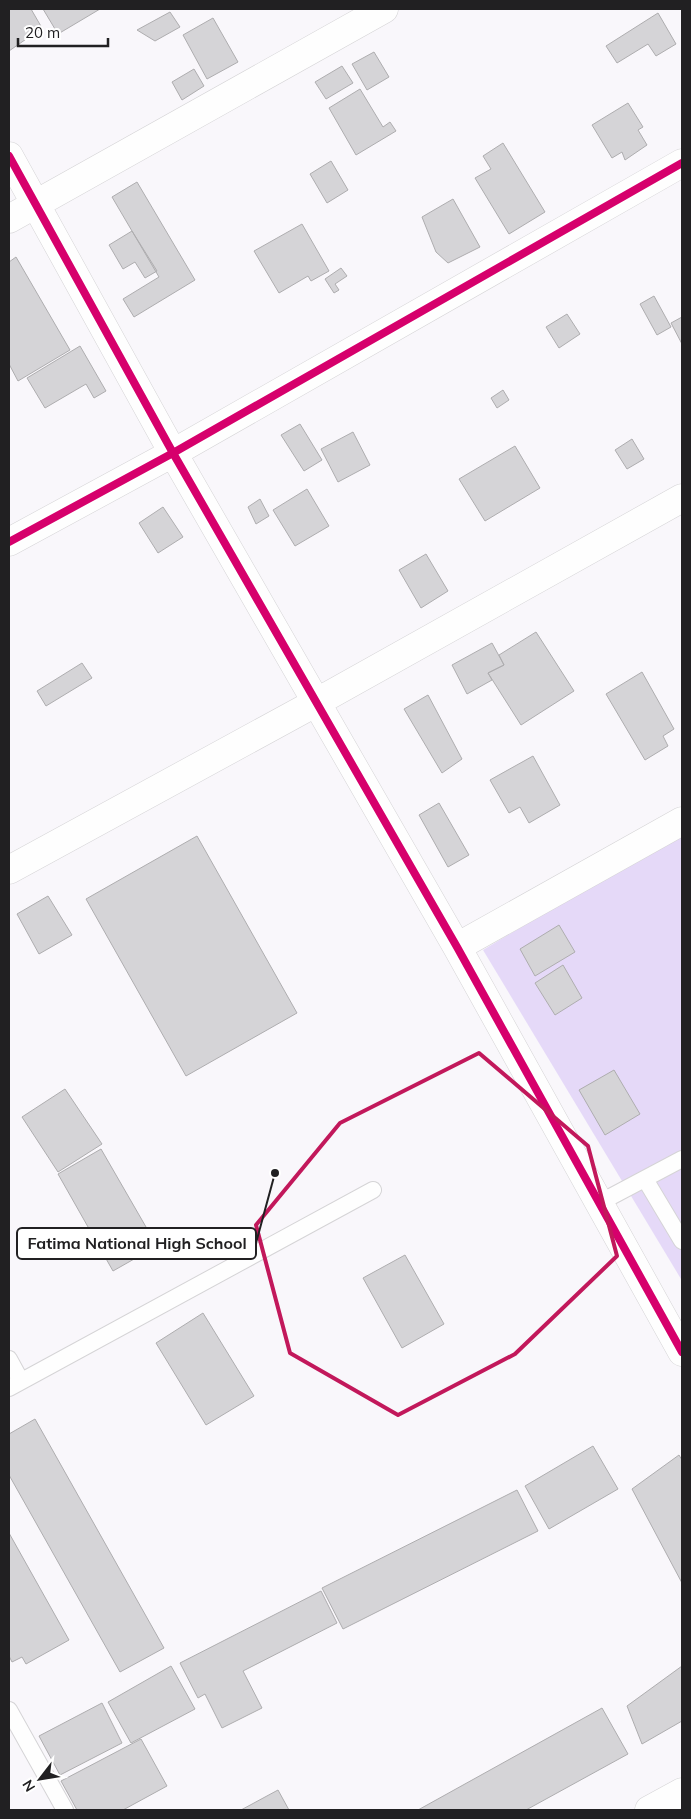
<svg xmlns="http://www.w3.org/2000/svg" width="691" height="1819" font-family="Mulish,sans-serif">
<style>
.green{fill:#e5d9f8}
.building{fill:#d5d4d7;stroke:#aeadaf}
.lines{fill:none;stroke-linecap:round;stroke-linejoin:round}
.lane-casing{stroke:#d5d4d6;stroke-width:18}
.street-casing{stroke:#d5d4d6;stroke-width:29}
.lane{stroke:#fefefe;stroke-width:16}
.street{stroke:#fefefe;stroke-width:28}
.cycleway-casing{stroke:#fff;stroke-width:11}
.cycleway{stroke:#d6006c;stroke-width:8}
.marked{fill:none;stroke:#c2185b;stroke-width:4;stroke-linejoin:round}
.leader{fill:none;stroke:#212022;stroke-width:2}
.callout-dot{fill:#212022;stroke:#fff;stroke-width:2}
.callout{fill:#fff;stroke:#212022;stroke-width:2}
.callout-label{font-size:16px;text-anchor:middle;font-weight:bold;fill:#212022}
</style>
<rect width="100%" height="100%" fill="#f9f7fb"/>
<!-- green -->
<path class="green" d="M 682,831 L 682,1278 L 681,1279 L 483,950 Z"/>
<!-- building -->
<path class="building" d="M 9,9 L 31,9 L 42,28 L 9,51 Z
M 43,9 L 100,9 L 58,34 Z
M 170,12 L 180,27 L 155,41 L 137,30 Z
M 658,13 L 676,44 L 656,56 L 648,44 L 617,63 L 606,46 Z
M 213,18 L 238,62 L 207,79 L 183,35 Z
M 374,52 L 389,77 L 367,90 L 352,64 Z
M 342,66 L 353,83 L 326,99 L 315,82 Z
M 194,69 L 204,86 L 182,100 L 172,82 Z
M 360,89 L 383,127 L 390,122 L 396,131 L 356,155 L 329,108 Z
M 628,103 L 643,127 L 638,130 L 647,145 L 625,160 L 622,152 L 612,158 L 592,125 Z
M 503,143 L 545,212 L 509,234 L 475,178 L 491,169 L 483,156 Z
M 331,161 L 348,190 L 327,203 L 310,174 Z
M 137,182 L 195,280 L 134,317 L 123,299 L 159,277 L 112,197 Z
M 453,199 L 480,247 L 448,263 L 436,252 L 422,217 Z
M 302,224 L 329,271 L 311,281 L 308,276 L 279,293 L 254,251 Z
M 132,231 L 157,271 L 145,278 L 135,262 L 123,269 L 109,245 Z
M 16,257 L 70,350 L 18,381 L 9,364 L 9,262 Z
M 341,268 L 347,276 L 335,284 L 339,290 L 334,293 L 325,279 Z
M 654,296 L 671,327 L 657,335 L 640,304 Z
M 567,314 L 580,334 L 559,348 L 546,327 Z
M 682,317 L 682,344 L 671,323 Z
M 80,346 L 106,391 L 94,398 L 86,384 L 45,408 L 27,378 Z
M 503,390 L 509,400 L 497,408 L 491,398 Z
M 300,424 L 322,460 L 304,471 L 281,435 Z
M 353,432 L 370,465 L 338,482 L 321,449 Z
M 632,439 L 644,459 L 627,469 L 615,450 Z
M 515,446 L 540,488 L 485,521 L 459,479 Z
M 307,489 L 329,526 L 295,546 L 273,510 Z
M 260,499 L 269,516 L 256,524 L 248,507 Z
M 163,507 L 183,537 L 158,553 L 139,523 Z
M 426,554 L 448,591 L 421,608 L 399,570 Z
M 536,632 L 574,691 L 521,725 L 488,673 L 504,665 L 499,655 Z
M 492,643 L 504,665 L 488,673 L 492,680 L 467,694 L 452,665 Z
M 82,663 L 92,678 L 46,706 L 37,691 Z
M 642,672 L 674,729 L 663,736 L 668,746 L 645,760 L 606,694 Z
M 428,695 L 462,759 L 442,773 L 404,709 Z
M 533,756 L 560,805 L 529,823 L 520,807 L 509,813 L 490,780 Z
M 439,803 L 469,855 L 448,867 L 419,815 Z
M 197,836 L 297,1013 L 186,1076 L 86,899 Z
M 48,896 L 72,935 L 39,954 L 17,914 Z
M 559,925 L 575,952 L 535,976 L 520,949 Z
M 563,965 L 582,998 L 555,1015 L 535,983 Z
M 614,1070 L 640,1114 L 605,1135 L 579,1090 Z
M 65,1089 L 102,1144 L 58,1172 L 22,1117 Z
M 101,1149 L 157,1246 L 113,1271 L 58,1174 Z
M 405,1255 L 444,1324 L 402,1348 L 363,1278 Z
M 203,1313 L 254,1396 L 206,1425 L 156,1343 Z
M 35,1419 L 164,1648 L 120,1672 L 9,1475 L 9,1434 Z
M 593,1446 L 618,1489 L 549,1529 L 525,1486 Z
M 679,1455 L 682,1460 L 682,1583 L 632,1489 Z
M 517,1490 L 538,1531 L 343,1629 L 322,1588 Z
M 9,1533 L 69,1640 L 26,1664 L 22,1657 L 12,1662 L 9,1656 Z
M 321,1591 L 337,1623 L 243,1671 L 262,1708 L 222,1728 L 205,1694 L 198,1698 L 180,1663 Z
M 171,1666 L 195,1709 L 131,1743 L 108,1702 Z
M 682,1666 L 682,1721 L 642,1744 L 627,1706 Z
M 102,1703 L 122,1743 L 60,1775 L 39,1736 Z
M 602,1708 L 628,1754 L 526,1810 L 418,1810 Z
M 141,1739 L 167,1786 L 123,1810 L 77,1810 L 61,1781 Z
M 278,1790 L 289,1810 L 241,1810 Z"/>
<g class="lines">
<defs>
<path id="lane" d="M 645,1179 L 682,1241
M 599,1203 L 682,1159
M 9,1359 L 21,1381
M 9,1388 L 373,1190
M 9,1710 L 65,1810"/>
<path id="street" d="M 9,156 L 173,453 L 457,947 L 682,1352
M 9,219 L 384,9
M 9,542 L 173,453 L 682,163
M 9,870 L 317,702 L 682,498
M 457,947 L 682,821
M 649,1810 L 682,1792"/>
</defs>
<!-- lane casing -->
<use href="#lane" class="lane-casing"/>
<!-- street casing -->
<use href="#street" class="street-casing"/>
<!-- lane -->
<use href="#lane" class="lane"/>
<!-- street -->
<use href="#street" class="street"/>
<defs>
<path id="cycleway" d="M 9,156 L 173,453 L 457,947 L 682,1352
M 9,542 L 173,453 L 682,163"/>
</defs>
<!-- cycleway casing -->
<use href="#cycleway" class="cycleway-casing"/>
<!-- cycleway -->
<use href="#cycleway" class="cycleway"/>
</g>
<!-- marked area -->
<path class="marked" d="M 479,1053 L 588,1146 L 617,1256 L 515,1354 L 398,1415 L 290,1353 L 256,1225 L 340,1123 Z"/>
<!-- callouts -->
<path class="leader" d="M275 1173L256 1243"/>
<circle class="callout-dot" cx="275" cy="1173" r="5"/>
<rect class="callout" x="17" y="1228" width="239" height="31" rx="5"/>
<g class="callout-label">
<text x="137" y="1249">Fatima National High School</text>
</g>
<!-- border -->
<rect width="691" height="1819" fill="none" stroke="#212022" stroke-width="20"/>
<!-- north arrow -->
<g transform="translate(40 1779) rotate(239)" stroke="#ffffff" stroke-width="4" paint-order="stroke">
<path d="M0-4L9 19L0 12L-9 19Z" fill="#212022"/>
<text y="-8" font-size="14" font-weight="bold" text-anchor="middle" fill="#212022">N</text>
</g>
<!-- scale -->
<path d="M18 38v8h90v-8" fill="none" stroke="#212022" stroke-width="2.5"/>
<text x="25" y="38" font-size="15" fill="#212022" stroke="#ffffff" stroke-width="4" paint-order="stroke">20 m</text>
</svg>
